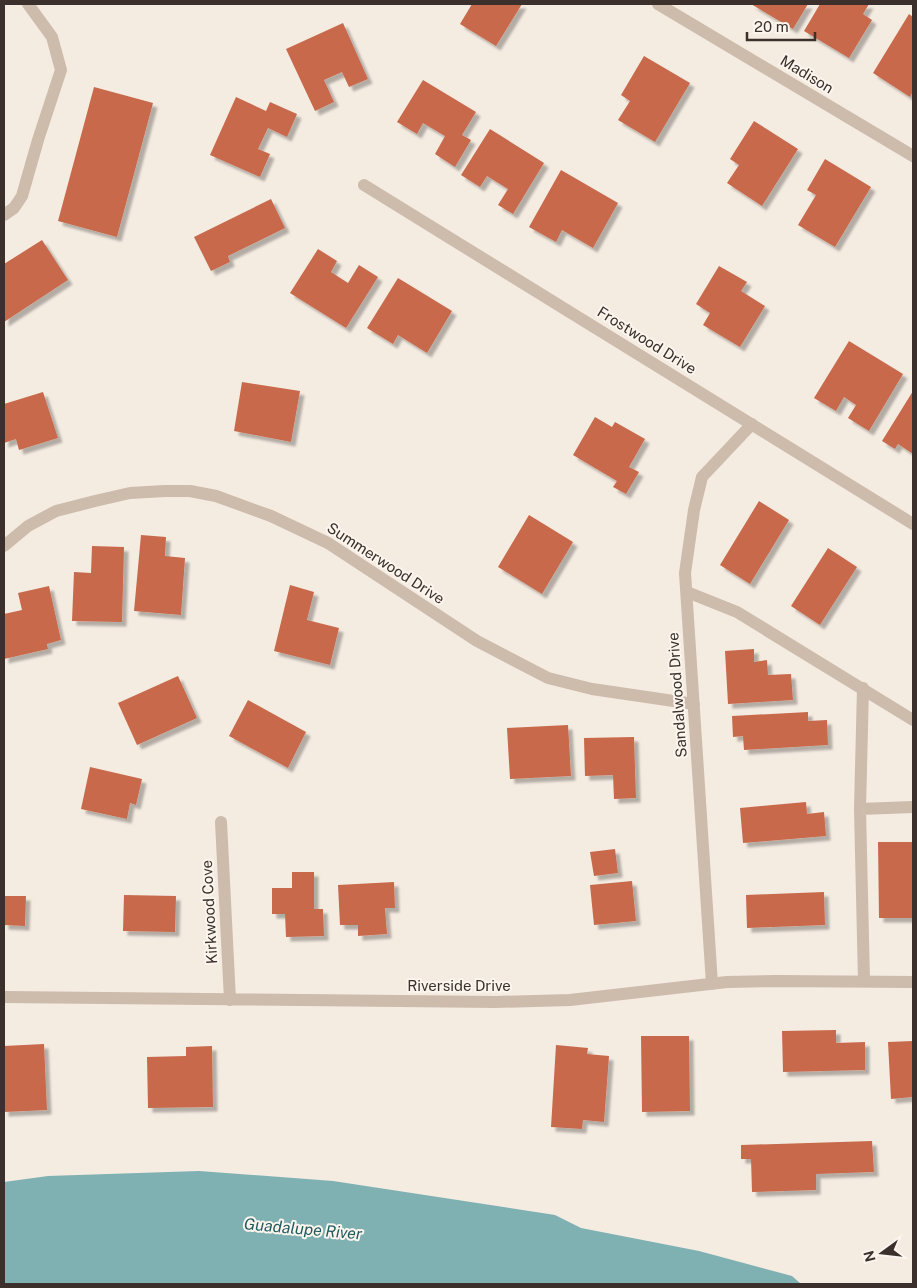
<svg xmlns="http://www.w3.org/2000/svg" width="917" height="1288" font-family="'Public Sans',sans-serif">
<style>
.water{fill:#7fb0b2}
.building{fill:#c8694b;filter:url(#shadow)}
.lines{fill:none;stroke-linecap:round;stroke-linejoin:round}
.minor{stroke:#cdbbac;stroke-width:12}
.labels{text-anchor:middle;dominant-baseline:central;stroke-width:4;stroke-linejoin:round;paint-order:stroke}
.street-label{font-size:15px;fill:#3b302b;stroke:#fbf5ee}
.water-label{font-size:16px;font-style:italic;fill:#1f5a5e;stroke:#fbf5ee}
</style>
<defs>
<filter id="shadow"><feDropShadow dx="4.5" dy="4.5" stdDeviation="1" flood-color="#0004"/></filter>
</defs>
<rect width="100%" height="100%" fill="#f4ebe1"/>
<!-- water -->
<path class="water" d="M 199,1171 L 333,1181 L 555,1215 L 581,1228 L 699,1251 L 792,1276 L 801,1284 L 4,1284 L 4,1182 L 48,1176 Z"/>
<!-- building -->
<path class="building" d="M 472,4 L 522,4 L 496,46 L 460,24 Z
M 751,4 L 808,4 L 793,29 Z
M 820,4 L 869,4 L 863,14 L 872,20 L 849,58 L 804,31 Z
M 909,14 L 913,17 L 913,91 L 910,97 L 873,73 Z
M 343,23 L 368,79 L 349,87 L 342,72 L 324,80 L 334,102 L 315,111 L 286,49 Z
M 644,56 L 690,83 L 655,142 L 618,120 L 630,101 L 621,95 Z
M 423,80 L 476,112 L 462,135 L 471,140 L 455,167 L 435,154 L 445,136 L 423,123 L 417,134 L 397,122 Z
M 94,87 L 153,103 L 117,237 L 58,221 Z
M 236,97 L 266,111 L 270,102 L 297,114 L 287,137 L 268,128 L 258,149 L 270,154 L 260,177 L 210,155 Z
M 754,121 L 798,149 L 762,206 L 727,183 L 739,165 L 730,159 Z
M 490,129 L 544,163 L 513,214 L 498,205 L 508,189 L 487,176 L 480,187 L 461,175 Z
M 825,159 L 871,187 L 835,247 L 798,225 L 816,195 L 807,190 Z
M 561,170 L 618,203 L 593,248 L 562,230 L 556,242 L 529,227 Z
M 271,199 L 285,228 L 228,256 L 230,262 L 211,271 L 194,237 Z
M 42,240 L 68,280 L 4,322 L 4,264 Z
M 318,249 L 337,261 L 331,272 L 348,283 L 359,265 L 378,277 L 346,328 L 290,293 Z
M 719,266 L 747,282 L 741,291 L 765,306 L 740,347 L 703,325 L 710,313 L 696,304 Z
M 398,278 L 452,311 L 427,353 L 398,335 L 393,344 L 367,328 Z
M 849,341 L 903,374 L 869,431 L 848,418 L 856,405 L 844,397 L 836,411 L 814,398 Z
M 242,382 L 300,391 L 291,442 L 234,431 Z
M 913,391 L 913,454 L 898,444 L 895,449 L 882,441 Z
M 43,392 L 58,438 L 19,450 L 16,439 L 4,443 L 4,404 Z
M 595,417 L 612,427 L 615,422 L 645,439 L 629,467 L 639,472 L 626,494 L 613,487 L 617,481 L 573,455 Z
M 759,501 L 789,520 L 750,584 L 720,565 Z
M 529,515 L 573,542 L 542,594 L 498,567 Z
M 141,535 L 166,537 L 165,556 L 185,558 L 181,615 L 134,611 Z
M 92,546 L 124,547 L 122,622 L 72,621 L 74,572 L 91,573 Z
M 828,548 L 857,567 L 820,625 L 791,606 Z
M 290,585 L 314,592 L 307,620 L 339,628 L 330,665 L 274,651 Z
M 49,586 L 61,640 L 47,644 L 48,649 L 4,659 L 4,614 L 22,610 L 18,593 Z
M 754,649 L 754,662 L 767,660 L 768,675 L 791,674 L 793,700 L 728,704 L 725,651 Z
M 178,676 L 197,718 L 137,745 L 118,703 Z
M 248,700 L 306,732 L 288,768 L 229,736 Z
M 808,712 L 808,721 L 827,720 L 828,745 L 744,750 L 743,736 L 733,737 L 732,716 Z
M 568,725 L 571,776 L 510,779 L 507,728 Z
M 634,737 L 636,798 L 614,799 L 613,775 L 585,776 L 584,738 Z
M 90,767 L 142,779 L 136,805 L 130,803 L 127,819 L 81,809 Z
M 806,802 L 807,814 L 824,812 L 826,836 L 743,843 L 740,808 Z
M 878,842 L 913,842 L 913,918 L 879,918 Z
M 615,849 L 618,873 L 594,876 L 590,852 Z
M 292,872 L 314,872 L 314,909 L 323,909 L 324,936 L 286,937 L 285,914 L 272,914 L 272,888 L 292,888 Z
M 632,881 L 636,921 L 594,925 L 590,885 Z
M 394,882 L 395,908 L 385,908 L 387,934 L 358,936 L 358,925 L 340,925 L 338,885 Z
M 824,892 L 825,925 L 747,928 L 746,895 Z
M 124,895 L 176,896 L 175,932 L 123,931 Z
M 4,896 L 26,896 L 25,926 L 4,925 Z
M 836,1030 L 836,1043 L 865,1042 L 865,1070 L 783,1072 L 782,1031 Z
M 641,1036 L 689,1036 L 690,1111 L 642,1112 Z
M 913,1041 L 913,1097 L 891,1099 L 888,1042 Z
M 44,1044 L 47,1110 L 4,1112 L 4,1046 Z
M 556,1045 L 588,1048 L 587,1054 L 609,1056 L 604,1122 L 583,1120 L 582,1129 L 551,1127 Z
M 212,1046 L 213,1107 L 148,1108 L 147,1057 L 186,1056 L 186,1047 Z
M 872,1141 L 874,1172 L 816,1174 L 816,1190 L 752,1192 L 751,1159 L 741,1159 L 741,1145 Z"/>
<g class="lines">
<!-- minor -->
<path class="minor" d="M 658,4 L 913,156
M 364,185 L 913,524
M 4,215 L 14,208 L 22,196 L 38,140 L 61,70 L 52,37 L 28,4
M 4,546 L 28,526 L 56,511 L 95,501 L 130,493 L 165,491 L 190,491 L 216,496 L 271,516 L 328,543 L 477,641 L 548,678 L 592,689 L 694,704
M 687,592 L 737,612 L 913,720
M 863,688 L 860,809 L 864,981
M 860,809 L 913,807
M 221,822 L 230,1000
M 712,984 L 685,573 L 694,510 L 702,477 L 752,424
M 4,997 L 496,1002 L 570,1000 L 727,982 L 775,981 L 913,982"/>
</g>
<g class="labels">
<!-- street labels -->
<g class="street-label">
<text transform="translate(807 74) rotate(31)">Madison</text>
<text transform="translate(647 340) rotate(32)">Frostwood Drive</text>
<text transform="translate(386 563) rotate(33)">Summerwood Drive</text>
<text transform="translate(677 695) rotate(-94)">Sandalwood Drive</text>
<text transform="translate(209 912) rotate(-93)">Kirkwood Cove</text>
<text x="459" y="985">Riverside Drive</text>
</g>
<!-- water labels -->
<g class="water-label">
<text transform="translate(303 1229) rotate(5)">Guadalupe River</text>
</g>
</g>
<!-- border -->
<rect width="917" height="1288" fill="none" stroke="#3b302b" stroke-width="10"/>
<!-- north arrow -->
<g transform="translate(882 1253) rotate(255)" stroke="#fbf5ee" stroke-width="4" paint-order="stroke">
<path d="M0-4L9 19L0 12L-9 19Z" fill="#3b302b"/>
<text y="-8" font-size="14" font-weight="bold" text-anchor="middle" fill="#3b302b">N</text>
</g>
<!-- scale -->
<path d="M747 32v8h68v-8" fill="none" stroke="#3b302b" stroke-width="2.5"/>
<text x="754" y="32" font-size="15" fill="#3b302b" stroke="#fbf5ee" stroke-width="4" paint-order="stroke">20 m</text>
</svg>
